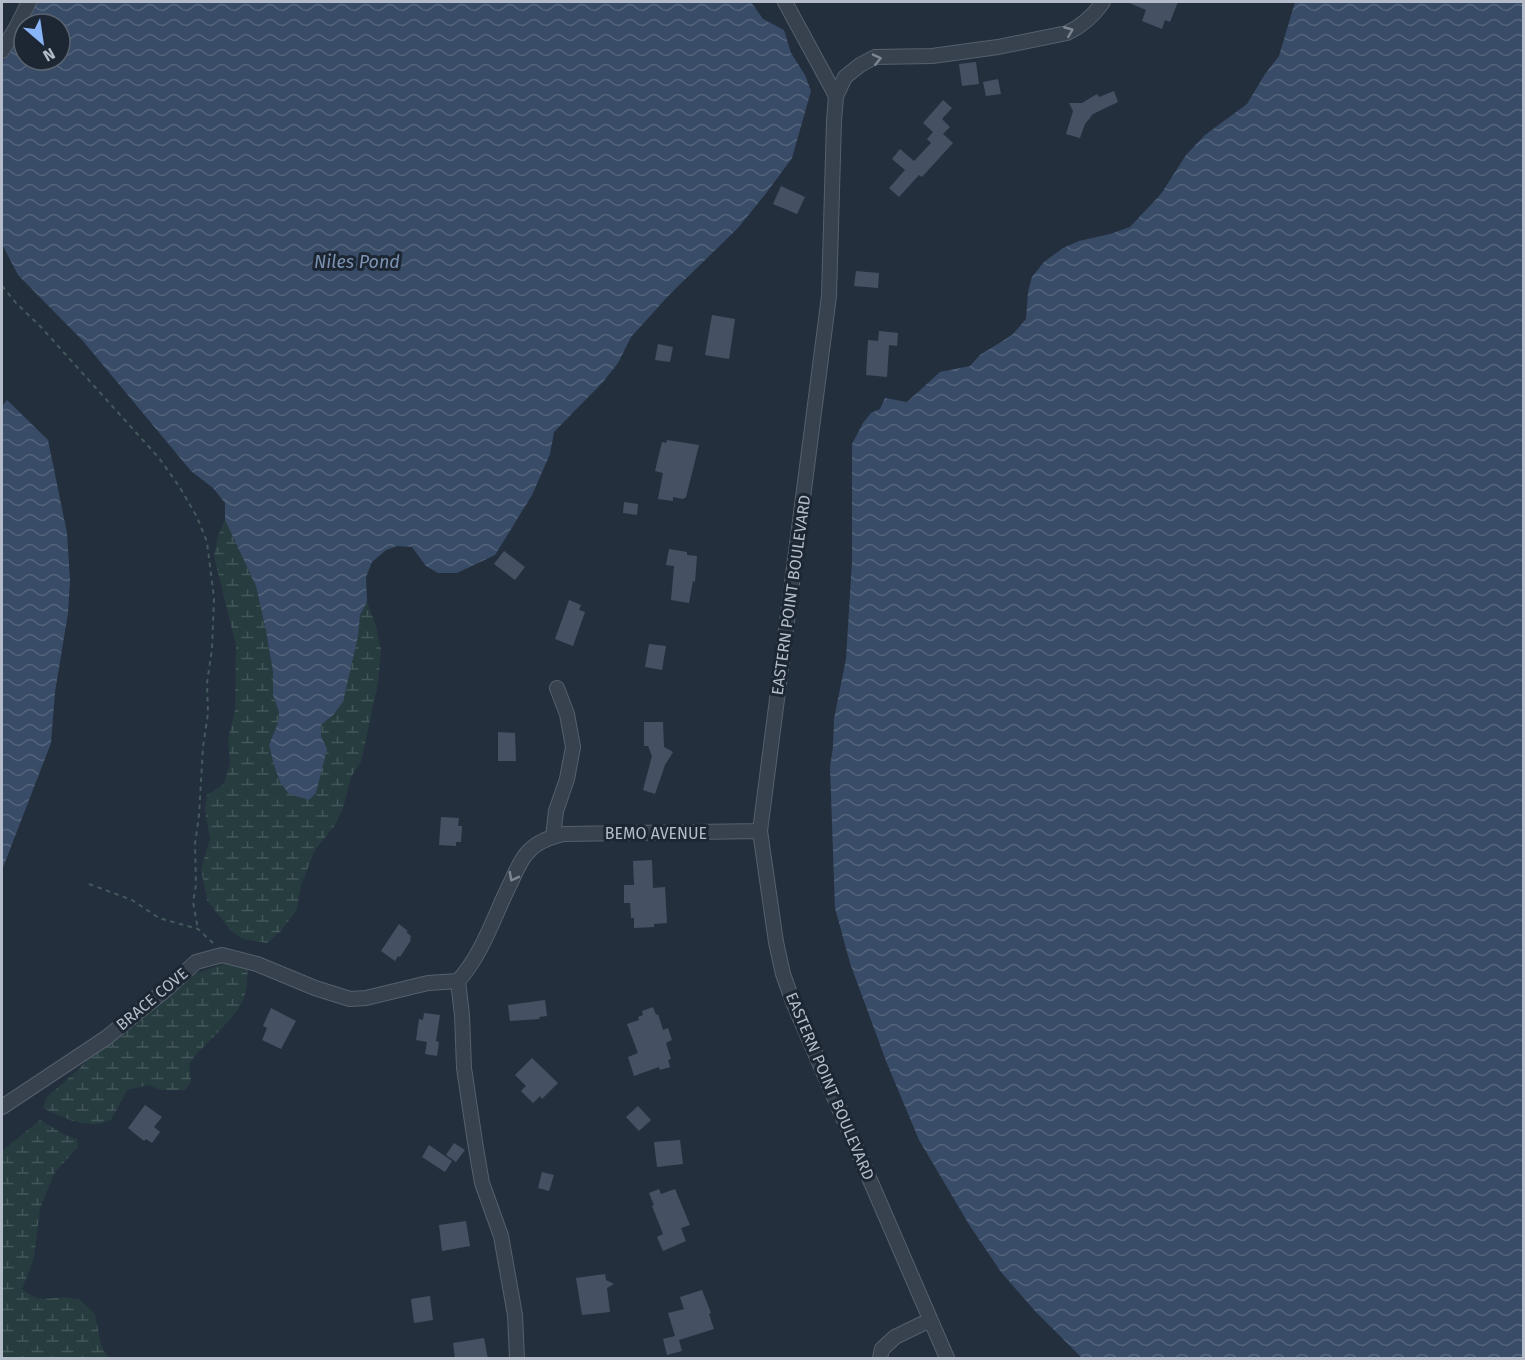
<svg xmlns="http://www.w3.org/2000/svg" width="1525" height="1360" font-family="'Fira Sans',sans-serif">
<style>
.wetland{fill:url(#wetland-marsh)}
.water{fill:url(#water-waves)}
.building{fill:#455162}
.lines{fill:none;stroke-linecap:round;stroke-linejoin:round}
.minor-casing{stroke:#565f6c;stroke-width:16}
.path{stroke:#44595c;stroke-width:2;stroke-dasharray:4.5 4.5;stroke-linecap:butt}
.minor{stroke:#38414e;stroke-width:14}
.oneway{stroke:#7c8592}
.labels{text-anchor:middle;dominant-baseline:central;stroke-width:6;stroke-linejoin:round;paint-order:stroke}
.street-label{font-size:16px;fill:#b4bcc9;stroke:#1d2633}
.water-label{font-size:18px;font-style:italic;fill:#7c92b1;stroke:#1d2633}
</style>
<defs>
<pattern id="wetland-marsh" width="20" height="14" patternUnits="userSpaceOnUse" patternTransform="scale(1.5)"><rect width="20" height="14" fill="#263c3f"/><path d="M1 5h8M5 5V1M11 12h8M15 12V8" fill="none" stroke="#435659"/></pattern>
<pattern id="water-waves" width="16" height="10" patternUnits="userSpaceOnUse" patternTransform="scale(1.5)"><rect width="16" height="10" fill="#394c67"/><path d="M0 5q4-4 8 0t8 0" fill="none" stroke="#53647b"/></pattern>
</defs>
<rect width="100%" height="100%" fill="#242f3e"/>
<!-- wetland -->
<path class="wetland" d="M 225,520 L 256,586 L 266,631 L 273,672 L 273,695 L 279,712 L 278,723 L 269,745 L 316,793 L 326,749 L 321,736 L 321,724 L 333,715 L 358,636 L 360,615 L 367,602 L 376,626 L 381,650 L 378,683 L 361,762 L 351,777 L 343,808 L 335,825 L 315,850 L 301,885 L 297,909 L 281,931 L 267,943 L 243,939 L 231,931 L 207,900 L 201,869 L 210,839 L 205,810 L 207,795 L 224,784 L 230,763 L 228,739 L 235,710 L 236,646 L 214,556 L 218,536 Z
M 247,960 C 248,974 248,994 240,1006 C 226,1028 204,1043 189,1064 L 191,1081 L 185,1090 L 160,1090 L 149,1085 L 127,1090 L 111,1120 C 88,1130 65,1119 43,1108 L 47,1097 L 79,1069 L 98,1048 L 125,1026 L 160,1004 L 195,974 L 223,964 Z
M 40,1120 L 65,1135 L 77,1139 L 78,1147 L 55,1172 L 40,1208 L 34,1258 L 22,1289 L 32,1296 L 43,1299 L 66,1297 L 80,1300 L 95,1314 L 101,1345 L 109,1358 L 2,1358 L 2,1151 Z"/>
<!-- water -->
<path class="water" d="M 37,2 L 751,2 L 763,19 L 784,30 L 791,53 L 805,75 L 811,91 L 792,158 L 767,192 L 738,228 L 670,294 L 631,337 L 618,363 L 603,382 L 554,432 L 550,454 L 532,495 L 495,555 L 457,573 L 438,573 L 426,566 L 412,547 L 397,546 L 386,550 L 372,562 L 366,577 L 367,602 L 360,615 L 358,636 L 343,702 L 333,715 L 321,725 L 321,736 L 327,749 L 316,793 L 309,800 L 289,794 L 280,782 L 274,765 L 269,745 L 278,723 L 279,712 L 273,695 L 273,672 L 266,631 L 256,586 L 225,520 L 225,503 L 213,488 L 191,471 L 83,341 L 18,275 L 2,244 L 2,63 L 24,25 L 24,60 L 60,60 L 60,24 L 25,24 Z
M 1295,2 L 1523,2 L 1523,1358 L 1082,1358 L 1035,1311 L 1001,1272 L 970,1226 L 919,1140 L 886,1061 L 850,963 L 835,908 L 830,767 L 833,747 L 834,719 L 846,659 L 852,561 L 852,444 L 863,423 L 871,413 L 880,409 L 885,398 L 907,402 L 940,372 L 970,366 L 980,355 L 1012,335 L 1026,319 L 1028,292 L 1032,277 L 1044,262 L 1063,248 L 1079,241 L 1110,234 L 1130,227 L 1161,194 L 1186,155 L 1205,135 L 1247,104 L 1265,74 L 1279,56 Z
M 7,400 L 48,440 L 67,533 L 70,581 L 68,613 L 55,692 L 51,743 L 2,870 L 2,406 Z"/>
<!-- building -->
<path class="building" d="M 1127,2 L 1178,2 L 1170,22 L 1165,20 L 1162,29 L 1142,21 L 1146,10 Z
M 976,62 L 979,84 L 962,86 L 959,64 Z
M 998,79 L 1001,94 L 986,96 L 983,82 Z
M 1114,91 L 1118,102 L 1093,114 L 1085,124 L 1080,138 L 1066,134 L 1073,111 L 1069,103 L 1082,103 L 1097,94 L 1099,97 Z
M 943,100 L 952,108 L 942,119 L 950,127 L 943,134 L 953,143 L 922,177 L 919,175 L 899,197 L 889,188 L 905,170 L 892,159 L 900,149 L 914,161 L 931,143 L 927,139 L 933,132 L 923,123 Z
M 781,186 L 805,197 L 797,214 L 773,204 Z
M 856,271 L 879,273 L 878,288 L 854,286 Z
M 712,315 L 735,319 L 729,359 L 705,355 Z
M 879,331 L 898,333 L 897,346 L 889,345 L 887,377 L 866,375 L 868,340 L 878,341 Z
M 658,344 L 673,347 L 670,362 L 655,360 Z
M 667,440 L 699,445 L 686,497 L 683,499 L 673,497 L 673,501 L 658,499 L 663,473 L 655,471 L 662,442 L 666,443 Z
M 624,502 L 638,504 L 637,515 L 623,513 Z
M 669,549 L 687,552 L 687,555 L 697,556 L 695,582 L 693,581 L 689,603 L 671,600 L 674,566 L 666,565 Z
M 504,551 L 525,567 L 515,580 L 494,564 Z
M 569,600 L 581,605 L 579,610 L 585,612 L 573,646 L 555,639 Z
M 649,644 L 666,646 L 662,670 L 645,667 Z
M 644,722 L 663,722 L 664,747 L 673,752 L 665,765 L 655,794 L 643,790 L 652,756 L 648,746 L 644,746 Z
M 498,732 L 515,733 L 516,761 L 498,761 Z
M 441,817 L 459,818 L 458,826 L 462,826 L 461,842 L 456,842 L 456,846 L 439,845 Z
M 652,860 L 653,888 L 665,887 L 667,923 L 654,924 L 654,927 L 634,928 L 634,918 L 631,918 L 630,903 L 624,903 L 624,885 L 634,885 L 633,861 Z
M 399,924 L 408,931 L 406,932 L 411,936 L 410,939 L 411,940 L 400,957 L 398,956 L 395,961 L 381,951 Z
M 545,1000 L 547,1016 L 539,1017 L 540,1019 L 510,1021 L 508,1005 Z
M 653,1007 L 656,1015 L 658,1014 L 663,1030 L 668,1028 L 672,1040 L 666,1043 L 671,1059 L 668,1060 L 670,1067 L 660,1070 L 659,1067 L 634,1076 L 628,1057 L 638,1053 L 627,1024 L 639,1020 L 638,1017 L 643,1015 L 642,1011 Z
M 271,1008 L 296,1021 L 281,1049 L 262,1040 L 267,1028 L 263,1026 Z
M 424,1013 L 440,1015 L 436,1041 L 439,1042 L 437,1056 L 425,1054 L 427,1042 L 416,1040 L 419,1019 L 423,1020 Z
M 532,1058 L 558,1083 L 542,1099 L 540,1096 L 533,1103 L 521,1091 L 526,1086 L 515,1075 Z
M 145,1105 L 162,1117 L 154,1127 L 160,1132 L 152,1143 L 146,1139 L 144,1141 L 128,1128 Z
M 638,1106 L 651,1120 L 639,1131 L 626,1117 Z
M 680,1140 L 683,1164 L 657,1167 L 654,1142 Z
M 454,1143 L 465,1150 L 456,1162 L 446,1155 Z
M 429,1145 L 452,1161 L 445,1172 L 422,1157 Z
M 542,1172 L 554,1175 L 549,1191 L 538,1188 Z
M 659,1189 L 661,1194 L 675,1189 L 690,1225 L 681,1228 L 686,1241 L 663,1251 L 657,1237 L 663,1234 L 652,1206 L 654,1205 L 649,1193 Z
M 466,1221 L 470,1246 L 442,1251 L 439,1225 Z
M 605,1274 L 606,1280 L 614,1284 L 607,1288 L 610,1312 L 582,1315 L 576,1278 Z
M 702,1290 L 711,1313 L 709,1314 L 714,1329 L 679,1340 L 682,1351 L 667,1355 L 663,1339 L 675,1336 L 668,1313 L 684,1309 L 680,1297 Z
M 430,1296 L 433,1320 L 414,1323 L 411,1299 Z
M 484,1338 L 488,1359 L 455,1359 L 453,1343 Z"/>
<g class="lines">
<defs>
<path id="minor" d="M 785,2 L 836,96
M 2,51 L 16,28 L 29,2
M 553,837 L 556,811 L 567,779 L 573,747 L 567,714 L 557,688
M 458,981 C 483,954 495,913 512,880 C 516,871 521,859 528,852 C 538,841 551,837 564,834 L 760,831
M 458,981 L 462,1015 L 464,1068 L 475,1142 L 482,1183 L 501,1236 L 515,1315 L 517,1358
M 2,1107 L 106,1038 L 168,988 L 196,962 L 222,955 L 257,964 L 315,988 L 350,999 L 366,998 L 428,983 L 458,981
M 880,1358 L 882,1349 L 895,1337 L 930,1320
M 947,1358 L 793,1002 L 783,974 L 776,942 L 760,831 L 829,296 L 834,121 L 836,96 L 845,77 L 860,65 L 875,57 L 932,56 L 998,47 L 1067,33 C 1082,26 1094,15 1103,2"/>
</defs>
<!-- minor casing -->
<use href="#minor" class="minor-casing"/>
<!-- path -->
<path class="path" d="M 2,286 L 17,304 L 40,326 L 159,458 L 179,486 L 197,517 L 207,542 L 214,598 L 212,649 L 207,683 L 208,713 L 203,747 L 199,815 L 195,844 L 196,885 L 193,902 L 198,929
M 89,884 L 132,900 L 159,918 L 198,929 L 213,943"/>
<!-- minor -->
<use href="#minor" class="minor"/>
</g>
<!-- one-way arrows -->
<defs><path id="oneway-chevron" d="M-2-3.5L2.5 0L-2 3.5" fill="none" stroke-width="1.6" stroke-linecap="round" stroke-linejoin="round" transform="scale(1.5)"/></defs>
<g class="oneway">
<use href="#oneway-chevron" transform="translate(1069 31) rotate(-22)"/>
<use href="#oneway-chevron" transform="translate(877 59) rotate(-13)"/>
<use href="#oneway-chevron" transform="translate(513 877) rotate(118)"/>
</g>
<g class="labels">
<!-- street labels -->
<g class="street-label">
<text transform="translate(791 595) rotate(-82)">EASTERN POINT BOULEVARD</text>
<text x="656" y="833">BEMO AVENUE</text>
<text transform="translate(152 999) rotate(-40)">BRACE COVE</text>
<text transform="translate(830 1086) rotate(67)">EASTERN POINT BOULEVARD</text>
</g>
<!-- water labels -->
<g class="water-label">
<text x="357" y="262">Niles Pond</text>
</g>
</g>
<!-- border -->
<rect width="1525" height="1360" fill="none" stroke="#b4bcc9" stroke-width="6"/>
<!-- north arrow -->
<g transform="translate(42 42) rotate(151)"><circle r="28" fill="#1d2633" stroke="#59626f" stroke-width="1.5"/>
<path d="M0-4.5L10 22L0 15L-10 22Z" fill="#8ab4f8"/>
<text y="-9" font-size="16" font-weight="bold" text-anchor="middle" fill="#b4bcc9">N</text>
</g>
</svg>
